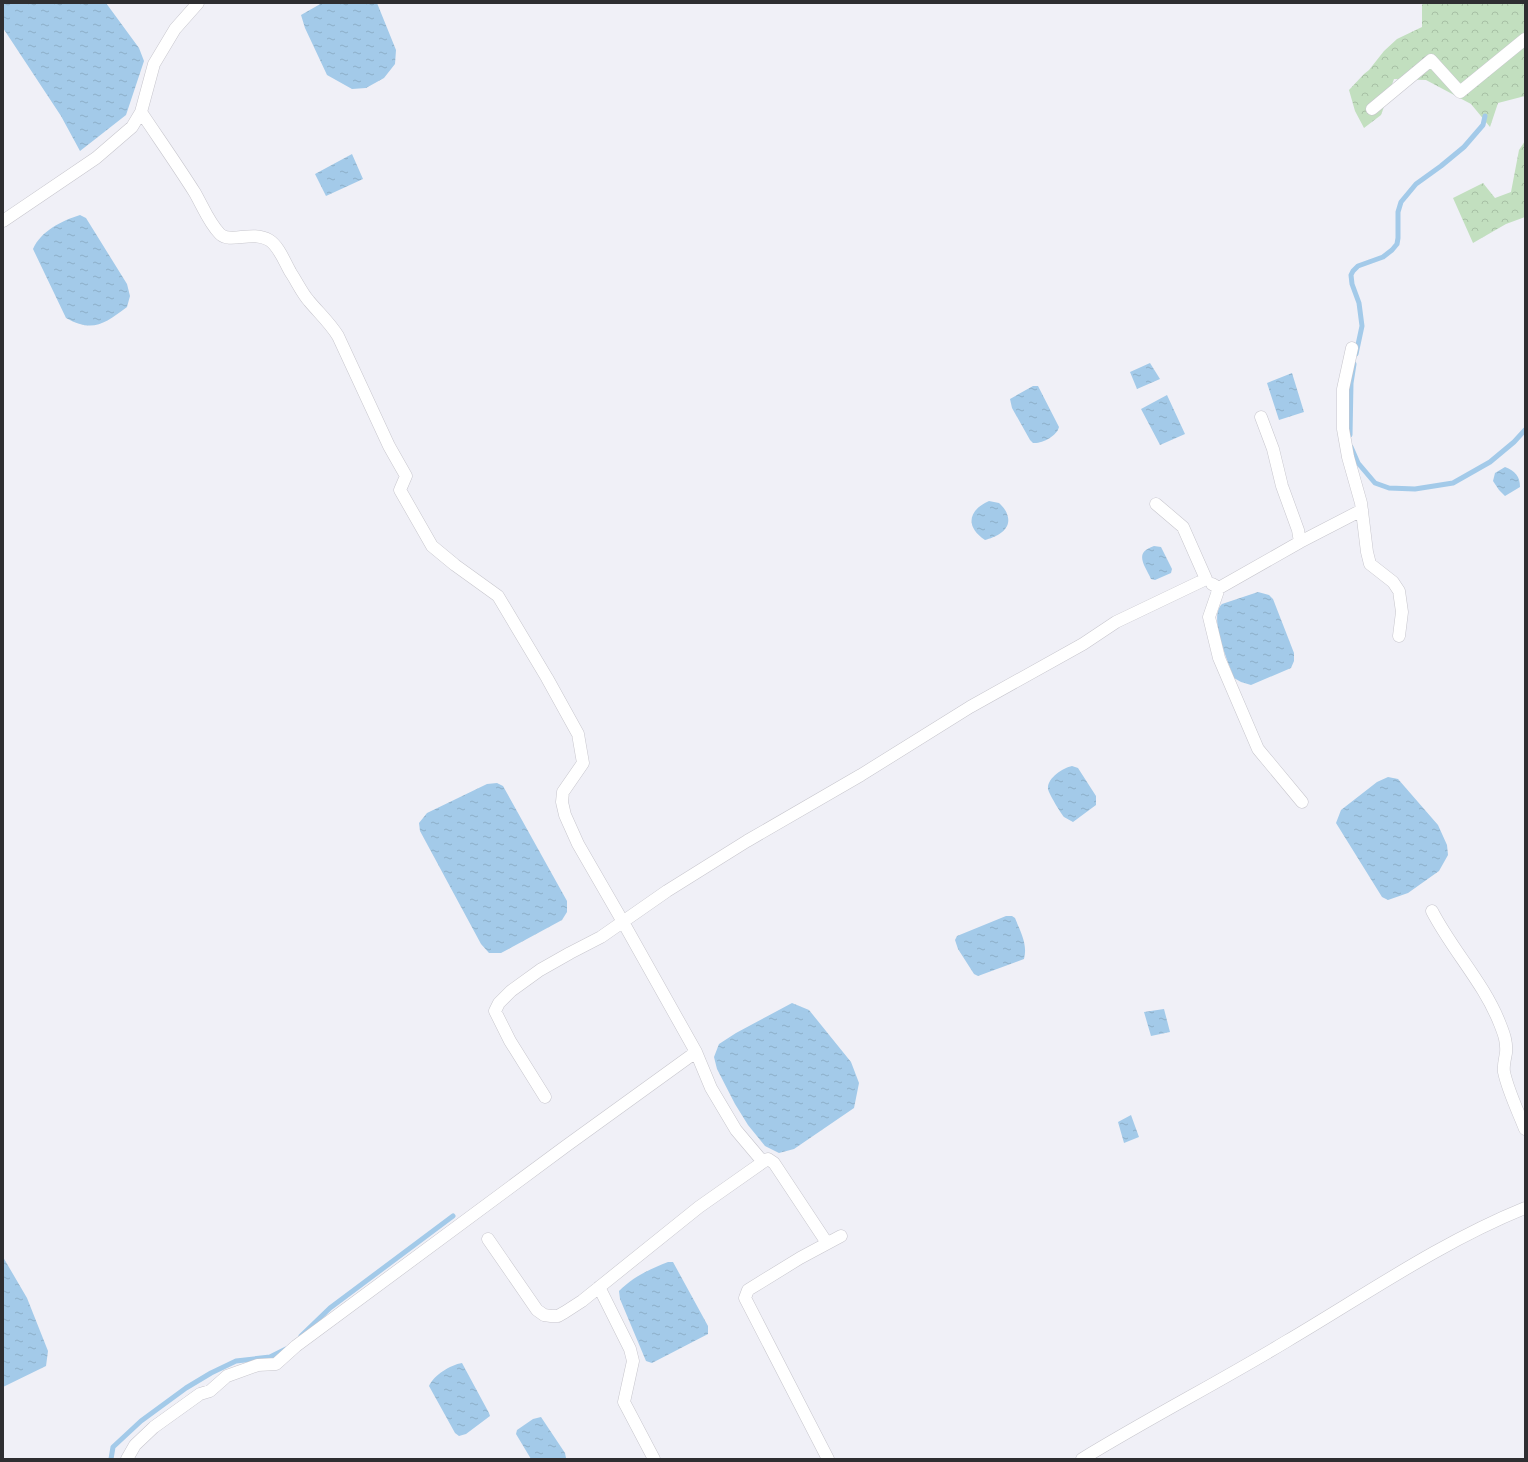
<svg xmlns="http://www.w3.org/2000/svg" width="1528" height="1462" font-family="Commissioner,sans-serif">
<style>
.forest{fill:url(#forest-crowns)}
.water{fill:url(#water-ripples)}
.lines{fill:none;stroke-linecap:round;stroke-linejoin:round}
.stream{stroke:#a3cae9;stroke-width:5}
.street-casing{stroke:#c7c6cd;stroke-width:13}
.street{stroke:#fff;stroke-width:12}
</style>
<defs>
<pattern id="forest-crowns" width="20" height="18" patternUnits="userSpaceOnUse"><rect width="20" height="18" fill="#c2dfbf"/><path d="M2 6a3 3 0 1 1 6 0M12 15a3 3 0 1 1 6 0" fill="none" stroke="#a7c0a5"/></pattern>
<pattern id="water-ripples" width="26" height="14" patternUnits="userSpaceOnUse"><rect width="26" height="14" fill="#a3cae9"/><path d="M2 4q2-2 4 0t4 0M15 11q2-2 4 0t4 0" fill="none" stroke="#8daec8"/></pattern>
</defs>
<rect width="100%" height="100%" fill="#f0f0f7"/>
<!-- forest -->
<path class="forest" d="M 1424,3 L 1525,3 L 1525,96 L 1498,103 L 1490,127 L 1471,104 L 1426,80 L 1394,79 L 1381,115 L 1364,128 L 1355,111 L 1349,90 L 1364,74 L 1369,70 L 1384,51 L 1397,39 L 1422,27 L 1422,5 Z
M 1525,141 L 1525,217 L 1506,224 L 1473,243 L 1453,198 L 1483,183 L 1495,198 L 1511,192 L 1519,150 Z"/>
<!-- water -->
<path class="water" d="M 3,3 L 106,3 L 139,48 L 144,61 L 126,115 L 80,151 L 61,116 L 3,28 Z
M 322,3 L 377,3 L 396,50 L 395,64 L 384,78 L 366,88 L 352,89 L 327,75 L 305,28 L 301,15 Z
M 352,154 L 363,179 L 326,196 L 315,174 Z
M 80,215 L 86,218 L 127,284 L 130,296 L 127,307 C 104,324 93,333 66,318 L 33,249 C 41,231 61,221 80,215 Z
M 1150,363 L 1160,379 L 1137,389 L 1130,372 Z
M 1292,373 L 1304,412 L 1279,420 L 1267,383 Z
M 1033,386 L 1038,386 L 1059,427 C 1057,436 1042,444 1033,443 L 1030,440 L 1012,408 L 1010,399 Z
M 1167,395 L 1185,434 L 1160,445 L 1141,409 Z
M 1505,467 C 1515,471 1520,476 1520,487 L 1505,496 L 1499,490 L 1493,481 L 1495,473 Z
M 989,501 L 999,503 C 1002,506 1006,510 1007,514 C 1013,529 997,537 985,540 C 965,527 968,510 989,501 Z
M 1154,546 L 1161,547 L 1172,569 L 1171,573 L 1155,580 L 1151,579 C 1145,565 1133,553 1154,546 Z
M 1258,592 L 1269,595 L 1273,599 L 1294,653 L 1294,661 L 1291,668 L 1251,685 L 1241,682 L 1234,678 C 1228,661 1208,617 1222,604 Z
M 1072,766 L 1078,768 L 1096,796 L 1096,805 L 1073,822 C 1070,820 1067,819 1064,817 C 1060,812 1049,794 1048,789 C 1047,778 1063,768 1072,766 Z
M 1388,777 L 1398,779 L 1438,825 L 1447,845 L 1448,855 L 1439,871 L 1408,893 L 1388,900 L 1382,897 L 1336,823 L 1341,810 L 1377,782 Z
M 497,783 L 503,786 L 567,901 L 567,912 L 562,920 L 501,953 L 489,953 L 481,944 L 420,831 L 419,823 L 427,813 L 487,784 Z
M 1006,916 L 1012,916 L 1015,918 C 1020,931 1028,944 1024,959 L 978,976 L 974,974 L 958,949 L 955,940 L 957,936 Z
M 792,1003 L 809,1010 L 851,1062 L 859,1083 L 854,1108 L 794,1149 L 779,1153 L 765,1146 L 748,1125 L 735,1104 L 717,1069 L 714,1057 L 719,1044 L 736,1033 Z
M 1164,1009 L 1170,1032 L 1151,1036 L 1144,1012 Z
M 1131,1115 L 1139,1137 L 1124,1143 L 1118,1122 Z
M 3,1257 L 27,1298 L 48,1351 L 46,1366 L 3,1387 Z
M 668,1262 L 673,1262 L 708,1326 L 708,1334 L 652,1363 L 646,1361 L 620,1299 L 619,1291 C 633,1277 650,1269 668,1262 Z
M 462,1363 L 489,1413 L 490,1416 L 466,1434 L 459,1436 L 455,1433 L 429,1386 C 434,1375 450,1365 462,1363 Z
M 541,1417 L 565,1453 L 566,1458 L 565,1459 L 531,1459 L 516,1434 L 517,1430 L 533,1419 Z"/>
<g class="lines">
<!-- stream -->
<path class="stream" d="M 1356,354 L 1362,326 L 1359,303 L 1352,284 L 1351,275 L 1353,271 L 1358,266 L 1383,257 L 1392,250 L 1397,244 L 1398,238 L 1398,212 L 1401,202 L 1416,184 L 1441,166 L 1464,147 L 1483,125 L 1485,116
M 1350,435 L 1351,383 L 1354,364
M 1351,447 L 1358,463 L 1375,483 L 1389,488 L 1415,489 L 1453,483 L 1490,462 L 1514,442 L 1525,430
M 301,1336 L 330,1308 L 453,1216
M 111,1459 L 113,1447 L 141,1421 L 186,1388 L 211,1373 L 236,1361 L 270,1357 L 286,1349"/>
<defs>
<path id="street" d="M 1372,109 L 1431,60 L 1460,92 L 1525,39
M 141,112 C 159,139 178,166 195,193 C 203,207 209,223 220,234 C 230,244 252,230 269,240 C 279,246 285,263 291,273 C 297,282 302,293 309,301 C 319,313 330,323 338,336 L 389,446 L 406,476 L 400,490 L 432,546 L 455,565 L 498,596 L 547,678 L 578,734 L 583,763 L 563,792 L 562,802 L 565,815 L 578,844 L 623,922 L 696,1052 L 711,1088 L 736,1130 L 763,1162 L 768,1159 L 774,1163 L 827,1243
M 3,221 L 96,158 L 132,127 L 141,112 L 154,64 L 175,29 L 198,3
M 1352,348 L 1343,389 L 1343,429 L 1348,457 L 1361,503 L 1367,552 L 1370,564 L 1393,582 L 1399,591 L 1402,612 L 1399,636
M 1261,417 L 1273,449 L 1282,486 L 1298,530 L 1300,542
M 1212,584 L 1219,588 L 1300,542 L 1362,510
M 1219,588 L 1209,617 L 1219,658 L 1258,749 L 1302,802
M 1432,911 C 1452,950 1484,983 1500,1024 C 1504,1034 1507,1042 1506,1053 C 1505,1059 1503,1066 1504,1072 C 1508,1091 1518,1111 1525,1129
M 545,1097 L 510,1041 L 495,1011 L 499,1003 L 511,991 L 540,970 L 570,953 L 601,937 L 667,891 L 747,841 L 861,775 L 970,707 L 1083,644 L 1116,622 L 1206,579 L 1183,527 L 1156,504
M 488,1239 L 537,1310 L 544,1315 L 551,1316 L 558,1316 L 565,1312 L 582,1301 L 699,1207 L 763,1162
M 599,1287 L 630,1349 L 633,1361 L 624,1402 L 654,1459
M 127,1459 L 135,1445 L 154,1427 L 200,1394 L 210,1391 L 227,1376 L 258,1365 L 276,1364 L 296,1346 L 566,1146 L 696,1052
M 828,1459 L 745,1298 L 748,1290 L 800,1258 L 841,1236
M 1082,1459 C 1149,1418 1219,1382 1287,1341 C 1365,1295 1441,1242 1525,1208"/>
</defs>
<!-- street casing -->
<use href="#street" class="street-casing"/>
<!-- street -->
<use href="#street" class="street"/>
</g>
<!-- border -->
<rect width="1528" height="1462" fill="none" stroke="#2e2e31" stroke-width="8"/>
</svg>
